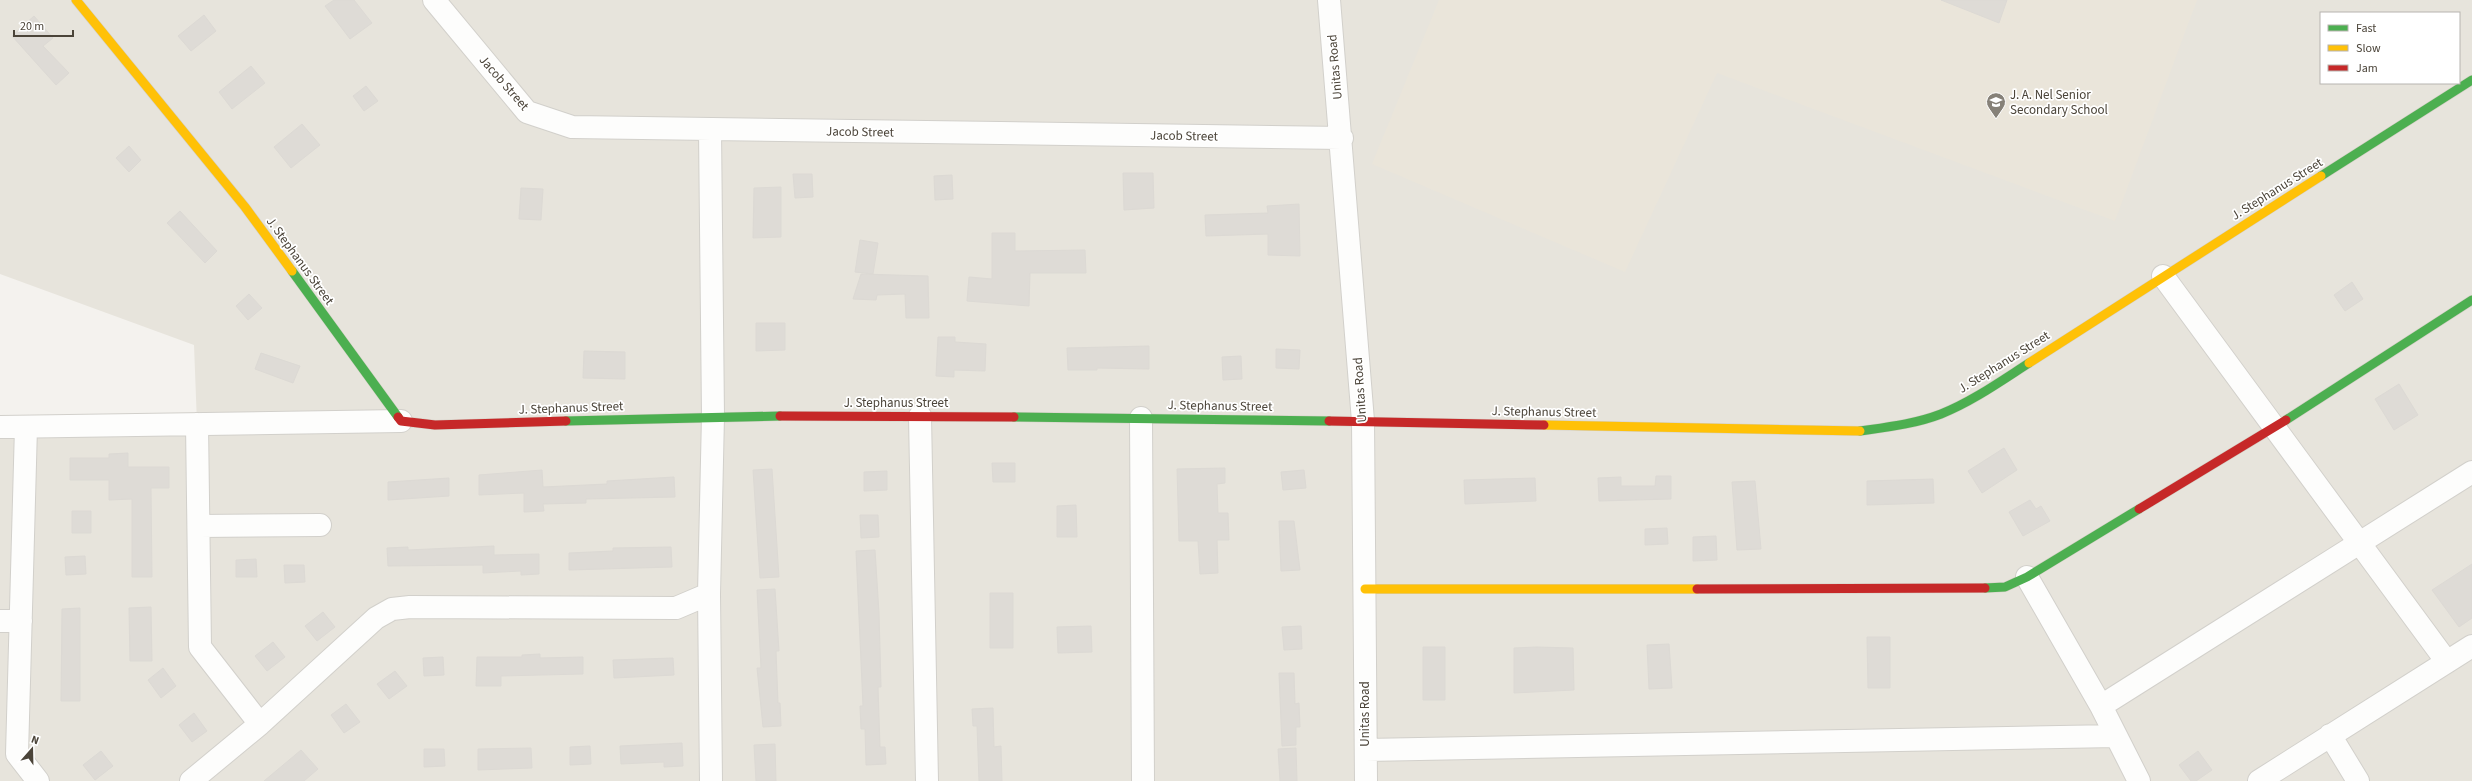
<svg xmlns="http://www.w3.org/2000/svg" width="2472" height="781" font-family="'Source Sans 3',sans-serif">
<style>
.residential{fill:#e7e4dc;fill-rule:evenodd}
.education{fill:#eae5da}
.building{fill:#dedbd6;stroke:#dcd9d4}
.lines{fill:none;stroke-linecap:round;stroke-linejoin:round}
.street-casing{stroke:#d2d0cb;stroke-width:24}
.fast-casing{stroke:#d3cfc5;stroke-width:10}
.slow-casing{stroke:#d3cfc5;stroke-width:10}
.jam-casing{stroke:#d3cfc5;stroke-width:10}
.street{stroke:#fdfdfc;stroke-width:22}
.fast{stroke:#4caf50;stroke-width:9}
.slow{stroke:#ffc107;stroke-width:9}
.jam{stroke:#c62828;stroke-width:9}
.labels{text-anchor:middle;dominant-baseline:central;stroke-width:3.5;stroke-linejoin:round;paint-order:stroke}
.street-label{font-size:13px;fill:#4b4439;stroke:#fff}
.poi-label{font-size:13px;fill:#4b4439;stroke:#fff;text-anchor:start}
</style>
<rect width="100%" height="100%" fill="#f4f2ee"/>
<!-- residential -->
<path class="residential" d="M 0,0 L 2472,0 L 2472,781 L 0,781 L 0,425 L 197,424 L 194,345 L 0,274 ZM 2321,13 L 2459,13 L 2459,83 L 2321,83 Z"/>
<!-- education -->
<path class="education" d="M 1439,0 L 2197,0 L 2115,221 L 1717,73 L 1625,272 L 1372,164 Z"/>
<!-- building -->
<path class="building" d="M 334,0 L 354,0 L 372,23 L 350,39 L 325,6 Z
M 1941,0 L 2007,0 L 1999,23 Z
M 204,15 L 216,31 L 191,51 L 178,36 Z
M 34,16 L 53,38 L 43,46 L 69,73 L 56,85 L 12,36 Z
M 251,66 L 265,83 L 232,109 L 219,92 Z
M 366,86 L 378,101 L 364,111 L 353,96 Z
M 302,124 L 320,145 L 291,168 L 274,147 Z
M 129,146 L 141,160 L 129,172 L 116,158 Z
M 1123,173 L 1153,173 L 1154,208 L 1124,210 Z
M 793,174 L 812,174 L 813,197 L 795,198 Z
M 952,175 L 953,199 L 935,200 L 934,176 Z
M 781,187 L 781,237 L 753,238 L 754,188 Z
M 521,188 L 543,189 L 541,220 L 519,219 Z
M 1299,204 L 1300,256 L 1268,255 L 1268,234 L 1206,236 L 1205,215 L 1268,213 L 1267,206 Z
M 180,211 L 217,251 L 205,263 L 167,223 Z
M 992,233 L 1015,233 L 1015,251 L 1085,250 L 1086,273 L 1030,273 L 1029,306 L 967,301 L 969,277 L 992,279 Z
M 860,240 L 878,243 L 873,274 L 855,272 Z
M 861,274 L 928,276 L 929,318 L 906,318 L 905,294 L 877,295 L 876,300 L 853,299 Z
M 2352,282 L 2363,299 L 2345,311 L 2334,295 Z
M 249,294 L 262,308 L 248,320 L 236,306 Z
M 756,323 L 785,323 L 785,350 L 756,351 Z
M 938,337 L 955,337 L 955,342 L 986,344 L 985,371 L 954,370 L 954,377 L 936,376 Z
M 1149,346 L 1149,369 L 1097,368 L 1097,370 L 1068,370 L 1067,348 Z
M 1276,349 L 1300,350 L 1299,369 L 1276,368 Z
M 584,351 L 625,352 L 625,379 L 583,378 Z
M 261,353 L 300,366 L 293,383 L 255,369 Z
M 1241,356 L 1242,379 L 1223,380 L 1222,357 Z
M 2399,384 L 2418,415 L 2394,430 L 2375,399 Z
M 2004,448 L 2017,470 L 1982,493 L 1968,471 Z
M 128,453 L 128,467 L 169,467 L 169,488 L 151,488 L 152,577 L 132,577 L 132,499 L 109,500 L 109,480 L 70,480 L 70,458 L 109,458 L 109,454 Z
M 992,463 L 1015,463 L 1015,482 L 993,482 Z
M 1225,468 L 1225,483 L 1217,484 L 1218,513 L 1228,513 L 1229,540 L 1217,540 L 1218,573 L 1200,574 L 1198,541 L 1179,541 L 1177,469 Z
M 772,469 L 779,577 L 760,578 L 753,470 Z
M 542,470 L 543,487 L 607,484 L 607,481 L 674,477 L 675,497 L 586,499 L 586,503 L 543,504 L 544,511 L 524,512 L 524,493 L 479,495 L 479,475 Z
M 1304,470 L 1306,488 L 1283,490 L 1281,472 Z
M 887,471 L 887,490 L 864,491 L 864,472 Z
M 1656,476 L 1671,476 L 1671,499 L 1599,501 L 1598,478 L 1621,477 L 1621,486 L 1655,486 Z
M 449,478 L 449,496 L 388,500 L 388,482 Z
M 1535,478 L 1536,501 L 1465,504 L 1464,480 Z
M 1933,479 L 1934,503 L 1867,505 L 1867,481 Z
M 1755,481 L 1761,549 L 1737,550 L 1732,482 Z
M 2030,500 L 2036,509 L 2041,506 L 2050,521 L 2023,536 L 2009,512 Z
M 1076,505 L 1077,537 L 1057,537 L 1057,506 Z
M 72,511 L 91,511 L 91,533 L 72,533 Z
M 860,515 L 878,515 L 879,537 L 861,538 Z
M 1279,521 L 1294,521 L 1300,570 L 1281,571 Z
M 1667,528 L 1668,544 L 1645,545 L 1645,529 Z
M 1716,536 L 1717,560 L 1693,561 L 1693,537 Z
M 494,546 L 494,555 L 539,554 L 539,574 L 521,575 L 521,571 L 483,573 L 483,565 L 388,566 L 387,548 L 408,547 L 408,550 Z
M 671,547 L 672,567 L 569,570 L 569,553 L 613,551 L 613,548 Z
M 875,550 L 879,613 L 881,687 L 878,687 L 880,747 L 885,747 L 886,764 L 866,765 L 865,729 L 861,729 L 860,706 L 863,706 L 856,551 Z
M 85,556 L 86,574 L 66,575 L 65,557 Z
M 256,559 L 257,577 L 236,577 L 236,560 Z
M 2472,564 L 2472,618 L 2459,627 L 2432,590 Z
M 284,565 L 304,565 L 305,582 L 285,583 Z
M 775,589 L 779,651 L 776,651 L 778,703 L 780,703 L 781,726 L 763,727 L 757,668 L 761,668 L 757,590 Z
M 990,593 L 1013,593 L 1013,648 L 990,648 Z
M 151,607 L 152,661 L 130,661 L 129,608 Z
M 80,608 L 80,701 L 61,701 L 62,609 Z
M 323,612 L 335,627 L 317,641 L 305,626 Z
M 1091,626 L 1092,652 L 1058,653 L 1057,627 Z
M 1301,626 L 1302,649 L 1284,650 L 1282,627 Z
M 1867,637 L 1890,637 L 1890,688 L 1868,688 Z
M 273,642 L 285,657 L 267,671 L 255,656 Z
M 1669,644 L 1672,688 L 1649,689 L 1647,645 Z
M 1423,647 L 1445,647 L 1445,700 L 1423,700 Z
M 1536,647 L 1573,648 L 1574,690 L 1514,693 L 1514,648 Z
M 540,654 L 540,658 L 583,657 L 583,674 L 501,676 L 501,686 L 476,686 L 477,657 L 522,657 L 522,655 Z
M 443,657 L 444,675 L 424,676 L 423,658 Z
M 673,658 L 674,675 L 614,678 L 613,660 Z
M 163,668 L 176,686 L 161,698 L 148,680 Z
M 395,671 L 407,686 L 389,699 L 377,684 Z
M 1279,673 L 1294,673 L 1295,704 L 1299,703 L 1300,727 L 1296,727 L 1296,745 L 1282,746 Z
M 346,704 L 360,722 L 344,733 L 331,715 Z
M 993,708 L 994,747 L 1001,746 L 1002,781 L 979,781 L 977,726 L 973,726 L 972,709 Z
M 194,713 L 207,731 L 192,742 L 179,725 Z
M 682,743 L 683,766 L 664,767 L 664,762 L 621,764 L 620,746 Z
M 775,744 L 776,781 L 756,781 L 754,745 Z
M 590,746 L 591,764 L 570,765 L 570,747 Z
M 531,748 L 532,768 L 478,770 L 478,749 Z
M 1296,748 L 1297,781 L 1280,781 L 1278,749 Z
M 424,749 L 444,749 L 445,766 L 424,767 Z
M 301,750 L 318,769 L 304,781 L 264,781 Z
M 101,751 L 113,766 L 95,780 L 83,765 Z
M 2198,751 L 2212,770 L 2196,781 L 2191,781 L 2179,765 Z"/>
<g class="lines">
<defs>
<path id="street" d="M 434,0 L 527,112 L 572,127 L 1342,138
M 1329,0 L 1363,421 L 1366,781
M 710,130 L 713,416 L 709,594 L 711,781
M 2163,276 L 2447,662
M 920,416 L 927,781
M 1141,418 L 1143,781
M 197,424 L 200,647 L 260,724
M 0,427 L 401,421
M 26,427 L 17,754 L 38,781
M 199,526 L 320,525
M 2027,577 L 2101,706 L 2139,781
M 0,621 L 21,621
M 2101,706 L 2472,472
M 2330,735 L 2358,781
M 1366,750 L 2116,736
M 191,781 L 260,724 L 376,618 L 392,609 L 410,607 L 676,608 L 709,594
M 2259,781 L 2472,646"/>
<path id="fast" d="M 2321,176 L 2472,80
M 292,271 L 398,417
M 1014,417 L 1329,421
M 2286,420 L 2472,300
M 566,421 L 780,416
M 1860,431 C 1888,427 1915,424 1941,414 C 1973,401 2001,381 2029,363
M 1985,588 L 2005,587 L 2027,577 L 2139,509"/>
<path id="slow" d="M 76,0 L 245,207 L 292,271
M 2029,363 L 2321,176
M 1544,425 L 1860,431
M 1365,589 L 1697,589"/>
<path id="jam" d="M 780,416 L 1014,417
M 398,417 L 401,421 L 435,425 L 566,421
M 1329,421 L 1544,425
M 2139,509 L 2286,420
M 1697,589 L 1985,588"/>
</defs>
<!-- street casing -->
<use href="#street" class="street-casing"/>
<!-- fast casing -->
<use href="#fast" class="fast-casing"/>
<!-- slow casing -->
<use href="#slow" class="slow-casing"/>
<!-- jam casing -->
<use href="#jam" class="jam-casing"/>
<!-- street -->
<use href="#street" class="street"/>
<!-- fast -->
<use href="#fast" class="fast"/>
<!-- slow -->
<use href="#slow" class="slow"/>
<!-- jam -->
<use href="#jam" class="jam"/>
</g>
<!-- icons -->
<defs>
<symbol id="school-pin" viewBox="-11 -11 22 30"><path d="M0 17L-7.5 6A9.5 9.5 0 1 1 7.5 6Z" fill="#868178" stroke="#fff"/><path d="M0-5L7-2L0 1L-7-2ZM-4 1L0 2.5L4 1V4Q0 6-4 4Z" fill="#fff"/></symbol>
</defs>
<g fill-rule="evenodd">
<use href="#school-pin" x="1985" y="91" width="22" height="30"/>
</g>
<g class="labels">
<!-- street labels -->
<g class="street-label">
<text transform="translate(1335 67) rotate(-95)">Unitas Road</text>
<text transform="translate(504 83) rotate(49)">Jacob Street</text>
<text transform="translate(860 132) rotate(1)">Jacob Street</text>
<text transform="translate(1184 136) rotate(1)">Jacob Street</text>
<text transform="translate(2277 189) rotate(-32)">J. Stephanus Street</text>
<text transform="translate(300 261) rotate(54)">J. Stephanus Street</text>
<text transform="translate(2004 362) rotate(-32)">J. Stephanus Street</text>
<text transform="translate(1360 390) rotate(-94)">Unitas Road</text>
<text x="896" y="403">J. Stephanus Street</text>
<text transform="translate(1220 406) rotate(1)">J. Stephanus Street</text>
<text transform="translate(571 408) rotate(-2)">J. Stephanus Street</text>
<text transform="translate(1544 412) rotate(1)">J. Stephanus Street</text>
<text transform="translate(1365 714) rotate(-90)">Unitas Road</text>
</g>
<!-- poi labels -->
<g class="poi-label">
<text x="2010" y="95">J. A. Nel Senior<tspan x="2010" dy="15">Secondary School</tspan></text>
</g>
</g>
<!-- legend -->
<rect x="2320" y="12" width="140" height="72" fill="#ffffff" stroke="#b7b4b0"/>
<rect x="2328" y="25" width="20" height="6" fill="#4caf50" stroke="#b7b4b0"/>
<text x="2356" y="32" font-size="12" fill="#4b4439">Fast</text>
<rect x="2328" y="45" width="20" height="6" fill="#ffc107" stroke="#b7b4b0"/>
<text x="2356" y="52" font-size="12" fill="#4b4439">Slow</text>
<rect x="2328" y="65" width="20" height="6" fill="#c62828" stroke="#b7b4b0"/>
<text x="2356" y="72" font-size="12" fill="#4b4439">Jam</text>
<!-- north arrow -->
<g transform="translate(32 749) rotate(20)" stroke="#ffffff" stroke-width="3" paint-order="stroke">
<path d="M0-3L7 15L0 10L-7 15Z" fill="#4b4439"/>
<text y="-6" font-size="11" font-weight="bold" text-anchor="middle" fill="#4b4439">N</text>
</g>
<!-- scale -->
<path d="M14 30v6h59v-6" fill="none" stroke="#4b4439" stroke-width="2"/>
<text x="20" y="30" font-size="12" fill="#4b4439" stroke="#ffffff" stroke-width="3" paint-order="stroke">20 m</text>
</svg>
